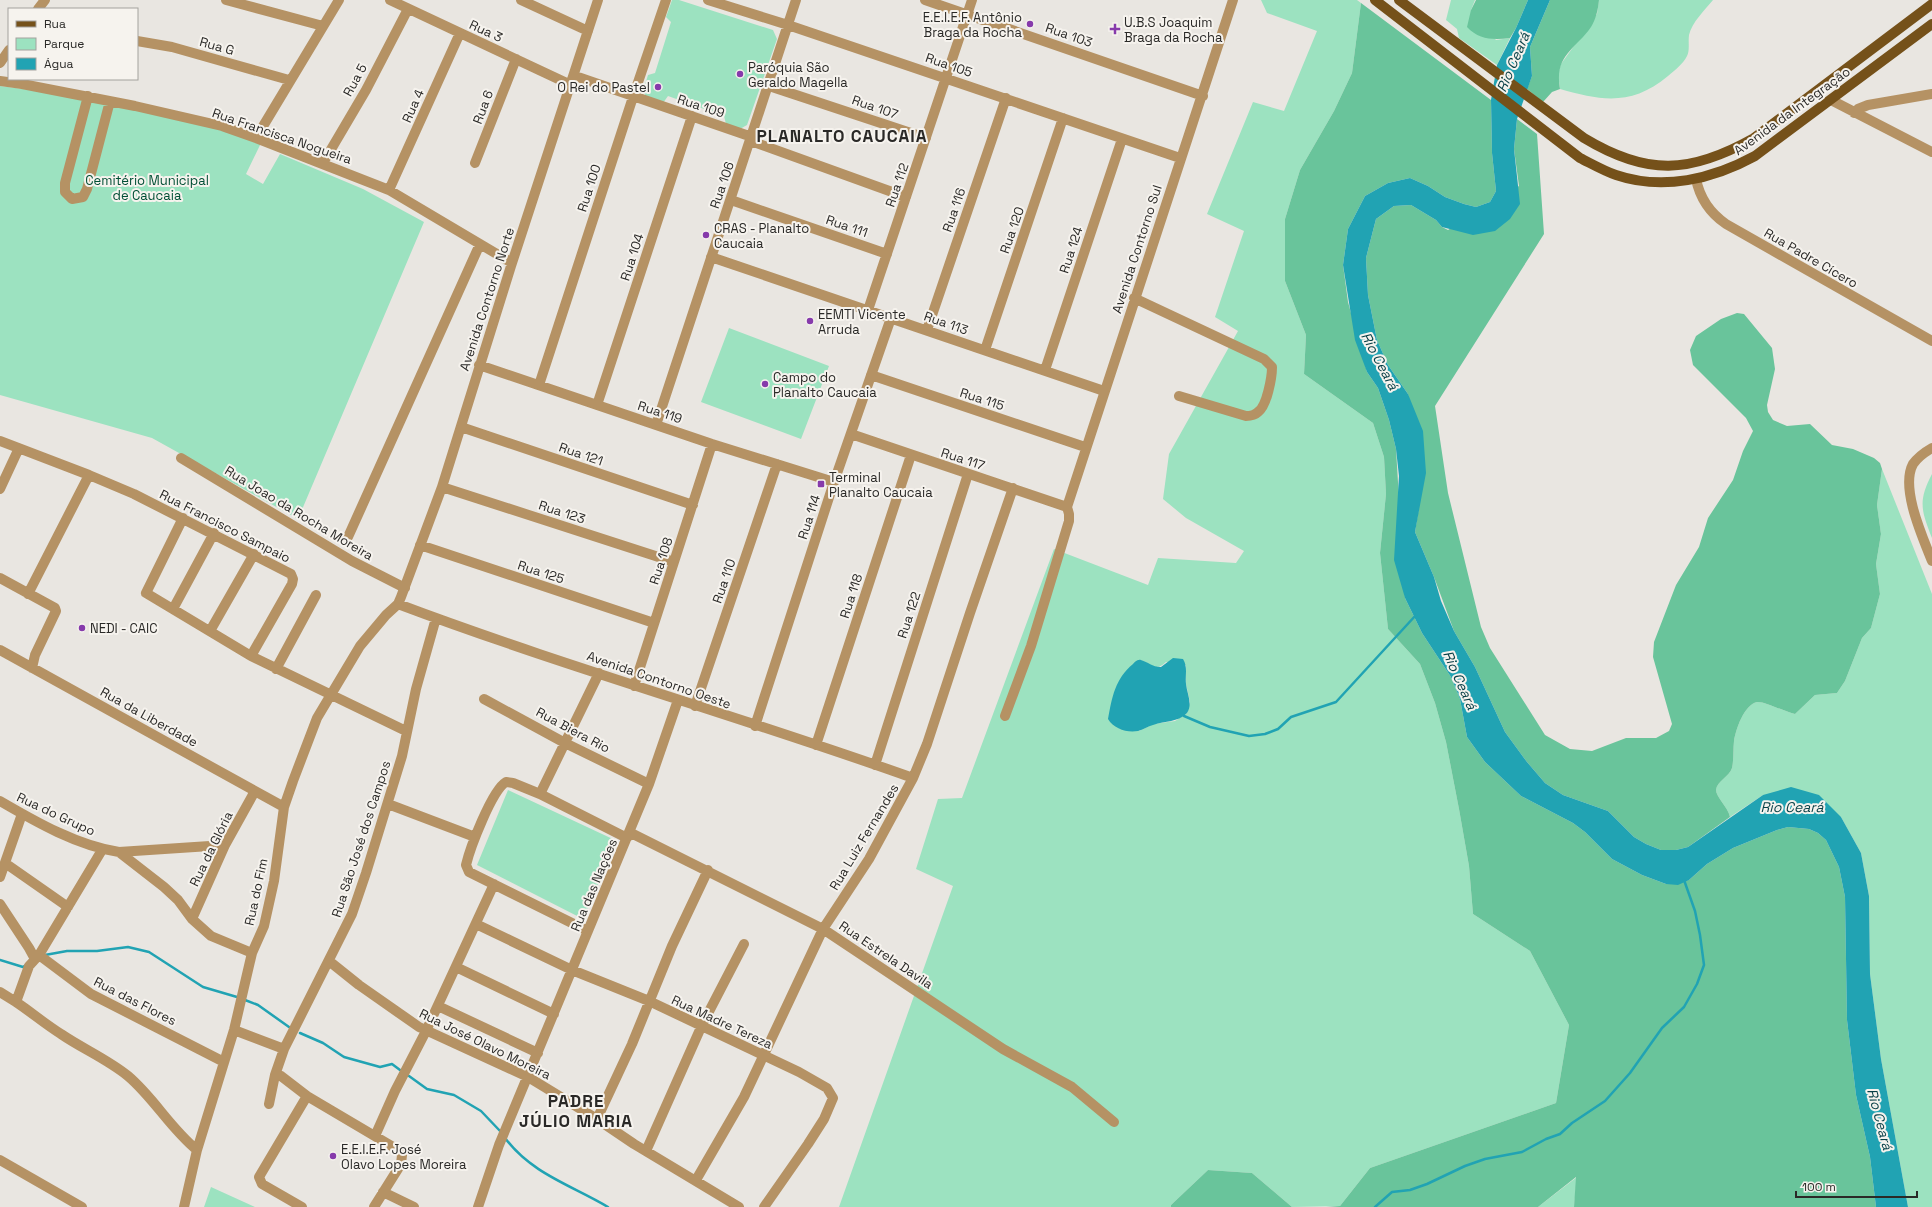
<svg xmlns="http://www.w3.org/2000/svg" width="1932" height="1207" font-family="'Space Grotesk',sans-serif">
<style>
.green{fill:#9ce2c0;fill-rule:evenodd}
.forest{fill:#69c49b}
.water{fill:#21a3b3}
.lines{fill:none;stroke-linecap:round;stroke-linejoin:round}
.stream{stroke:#21a3b3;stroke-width:2.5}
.minor{stroke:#b59264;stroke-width:10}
.major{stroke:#75511a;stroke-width:10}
.poi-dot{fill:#863aab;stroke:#f6f3ee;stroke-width:1.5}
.labels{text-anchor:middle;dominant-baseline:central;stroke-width:4;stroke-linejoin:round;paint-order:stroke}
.poi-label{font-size:13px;fill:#2a2927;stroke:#f6f3ee;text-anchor:start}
.street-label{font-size:13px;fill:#2a2927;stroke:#f6f3ee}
.park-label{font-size:13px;fill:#004f35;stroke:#f6f3ee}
.water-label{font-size:14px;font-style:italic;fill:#073f46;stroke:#f6f3ee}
.district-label{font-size:17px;font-weight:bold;letter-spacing:1px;fill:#2a2927;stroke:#f6f3ee}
</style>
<rect width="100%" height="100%" fill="#e9e6e1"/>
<!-- green -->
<path class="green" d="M 672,0 L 679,0 L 773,30 L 777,39 L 747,125 L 740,129 L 726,124 L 724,116 L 668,96 L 663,103 L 647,98 L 643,91 L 648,75 L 655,73 L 671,22 L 666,17 Z
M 1261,0 L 1357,0 L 1361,3 L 1352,73 L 1334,111 L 1300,170 L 1285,219 L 1285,281 L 1306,335 L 1304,374 L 1373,423 L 1384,457 L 1386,494 L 1380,553 L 1388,629 L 1420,664 L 1435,703 L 1446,742 L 1459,809 L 1469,866 L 1473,914 L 1530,951 L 1569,1025 L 1556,1103 L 1370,1168 L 1340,1206 L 1292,1207 L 1252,1173 L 1208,1170 L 1171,1205 L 1171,1207 L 839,1207 L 953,886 L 916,869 L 938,799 L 962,798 L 1054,549 L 1148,585 L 1158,558 L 1236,563 L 1244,551 L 1186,518 L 1163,499 L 1169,454 L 1238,331 L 1215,317 L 1244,231 L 1207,214 L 1253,102 L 1284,111 L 1317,31 L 1267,13 ZM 1141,660 C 1151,666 1157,671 1166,662 L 1186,665 L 1186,684 L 1190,702 L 1187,713 L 1175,721 L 1153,724 L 1139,731 Z
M 1451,0 L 1475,0 L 1471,10 L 1496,40 L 1510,38 L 1497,65 L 1459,38 L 1457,29 L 1446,20 Z
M 1599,0 L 1713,0 C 1705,10 1692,22 1689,35 C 1688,42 1690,50 1687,56 C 1683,64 1675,70 1668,76 C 1632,106 1602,101 1560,89 L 1558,73 L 1561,64 L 1597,14 Z
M 0,86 C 84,96 182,113 261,143 L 246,174 L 263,184 L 280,154 L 363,189 L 424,222 L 298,519 L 152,438 L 0,395 Z
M 729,328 L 829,366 L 801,439 L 701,402 Z
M 1882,469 L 1932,594 L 1932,1207 L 1908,1207 L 1881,1059 L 1870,974 L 1869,896 L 1861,853 L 1841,817 L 1763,795 L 1730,817 C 1728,807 1716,797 1716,790 C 1717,781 1729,777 1732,768 C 1734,759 1733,750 1734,741 C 1736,729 1744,705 1757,702 C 1764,701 1785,712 1795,714 L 1815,695 L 1837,693 L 1845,681 L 1862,638 L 1871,628 L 1880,594 L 1876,564 L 1881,534 L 1877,505 Z
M 1932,474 L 1932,538 C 1921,510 1918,501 1932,474 Z
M 508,790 L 617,841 L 583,919 L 477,865 Z
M 1577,1177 L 1574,1207 L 1538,1207 Z
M 211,1187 L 255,1207 L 204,1207 Z"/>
<!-- forest -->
<path class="forest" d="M 1476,0 L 1528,0 L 1516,28 L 1510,38 C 1494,40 1479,40 1467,27 L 1471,10 Z
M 1550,0 L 1599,0 C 1598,10 1596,19 1591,27 C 1575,50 1554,55 1560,89 L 1552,92 L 1543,102 L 1527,89 L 1532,76 L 1530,47 Z
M 1361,3 L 1491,100 L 1492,153 L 1496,191 L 1490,202 L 1476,207 L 1464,204 L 1445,197 L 1428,186 L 1410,178 L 1388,183 L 1365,196 L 1348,229 L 1343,265 L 1348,302 L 1367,372 L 1378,388 L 1389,420 L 1396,449 L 1405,598 L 1422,633 L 1451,677 L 1460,699 L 1467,737 L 1485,762 L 1521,796 L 1573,823 L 1585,832 L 1612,859 L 1642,875 L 1666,884 L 1689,880 L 1707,864 L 1733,848 L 1777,830 L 1788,827 L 1809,829 L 1818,833 L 1826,840 L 1839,867 L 1845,897 L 1847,1020 L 1856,1095 L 1870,1157 L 1876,1207 L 1574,1207 L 1576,1177 L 1538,1207 L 1326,1207 L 1340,1206 L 1370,1168 L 1556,1103 L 1569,1025 L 1530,951 L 1473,914 L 1469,866 L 1459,809 L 1446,742 L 1435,703 L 1420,664 L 1388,629 L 1380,553 L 1386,494 L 1384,457 L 1373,423 L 1304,374 L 1306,335 L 1285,281 L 1285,219 L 1300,170 L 1334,111 L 1352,73 Z
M 1517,119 L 1537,134 L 1544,234 L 1435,406 L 1448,493 L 1481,627 L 1490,648 L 1545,735 L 1570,749 L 1592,751 L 1626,738 L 1656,738 L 1669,731 L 1672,724 L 1653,657 L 1654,642 L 1676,585 L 1699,547 L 1708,518 L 1733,480 L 1743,451 L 1753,431 L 1746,418 L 1693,365 L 1690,350 L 1696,336 L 1721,319 L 1737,313 L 1744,314 L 1772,348 L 1775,369 L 1767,405 L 1768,412 L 1773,420 L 1787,426 L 1810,424 L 1832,445 L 1853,449 L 1874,458 L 1880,463 L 1882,469 L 1877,505 L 1881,534 L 1876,564 L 1880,594 L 1871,628 L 1862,638 L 1845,681 L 1837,693 L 1815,695 L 1795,714 C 1785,712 1764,701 1757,702 C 1744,705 1736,729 1734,741 C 1733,750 1734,759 1732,768 C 1729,777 1717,781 1716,790 C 1716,797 1728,807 1730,817 L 1688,847 L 1676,850 L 1661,850 L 1646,844 L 1634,837 L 1608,811 L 1563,795 L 1545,783 L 1527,762 L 1505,732 L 1475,667 L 1454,631 L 1434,577 L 1415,532 L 1419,507 L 1408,394 L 1388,365 L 1377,340 L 1368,295 L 1366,258 L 1376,219 L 1394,206 L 1411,205 L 1436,220 L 1442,227 L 1448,230 L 1519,186 L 1514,149 Z
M 1208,1170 L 1252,1173 L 1292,1207 L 1171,1207 L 1171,1205 Z"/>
<!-- water -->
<path class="water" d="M 1528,0 L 1550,0 L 1530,47 L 1532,76 L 1517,119 L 1514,149 L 1520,204 L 1510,219 L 1495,231 L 1473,235 L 1442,227 L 1436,220 L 1411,205 L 1394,206 L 1376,219 L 1366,258 L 1368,295 L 1377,340 L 1388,365 L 1408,394 L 1423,431 L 1426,473 L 1415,532 L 1434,577 L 1441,601 L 1454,631 L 1475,667 L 1505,732 L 1527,762 L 1545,783 L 1563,795 L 1608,811 L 1634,837 L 1646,844 L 1661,850 L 1676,850 L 1688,847 L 1763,795 L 1791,787 L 1819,795 L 1841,817 L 1861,853 L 1869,896 L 1870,974 L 1881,1059 L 1908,1207 L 1876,1207 L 1870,1157 L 1856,1095 L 1847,1020 L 1845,897 L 1839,867 L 1826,840 L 1818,833 L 1809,829 L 1788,827 L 1777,830 L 1733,848 L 1707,864 L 1689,880 L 1678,885 L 1666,884 L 1642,875 L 1612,859 L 1585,832 L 1573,823 L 1521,796 L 1485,762 L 1467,737 L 1460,699 L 1451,677 L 1422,633 L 1405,598 L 1394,560 L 1399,476 L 1396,449 L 1389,420 L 1378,388 L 1367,372 L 1355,340 L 1343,265 L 1348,229 L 1365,196 L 1388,183 L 1410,178 L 1428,186 L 1445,197 L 1464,204 L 1476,207 L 1490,202 L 1496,191 L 1492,153 L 1491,100 L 1497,65 L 1516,28 Z
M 1173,658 L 1183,659 C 1188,667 1185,675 1186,684 C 1187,694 1193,704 1187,713 C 1177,723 1166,720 1153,725 C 1148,726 1143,730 1138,731 C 1127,733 1114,729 1108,719 C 1112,697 1115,679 1133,664 C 1135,662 1137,659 1141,660 C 1148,662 1152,667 1161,667 Z"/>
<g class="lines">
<!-- stream -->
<path class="stream" d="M 1184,716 L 1210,727 L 1249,736 L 1265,734 L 1278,729 L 1291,717 L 1336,702 L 1416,615
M 45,955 L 67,951 L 97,951 L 128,947 L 149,952 L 203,987 L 237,997
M 0,960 L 23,967 L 26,965
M 245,1000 L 258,1005 L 289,1027
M 300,1033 L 323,1043 L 344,1057 L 380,1067 L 392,1064 L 400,1070
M 409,1076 L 427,1089 L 454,1095 L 481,1111 L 501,1132
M 505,1138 C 532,1174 571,1185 608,1207
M 1375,1207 L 1392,1192 L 1410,1190 L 1427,1184 L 1465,1166 L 1485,1159 L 1522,1152 L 1546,1139 L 1560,1134 L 1572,1123 L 1605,1101 L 1630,1073 L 1662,1028 L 1684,1007 L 1697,984 L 1704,965 L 1700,935 L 1695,911 L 1684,880"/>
<!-- minor -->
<path class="minor" d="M 226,0 L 323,26
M 390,0 L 571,85
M 521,0 L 588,31
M 708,0 L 788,25 L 1180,158
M 925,0 L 1203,96
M 38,9 L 45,0
M 137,41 L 172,47 L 289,80
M 0,63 L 9,50
M 575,76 L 752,137
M 0,81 L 22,84 L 135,106 L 222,126 L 256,138 L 389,190 L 512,263
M 769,86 L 926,138
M 88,96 L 65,183 L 65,192 L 72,199 L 83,197 L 87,189 L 110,101
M 1831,100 L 1932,152
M 1854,113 L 1858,109 L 1868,105 L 1932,94
M 256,138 L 339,0
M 751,141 L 906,197
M 323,163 L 366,90 L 408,9
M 475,163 L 516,59
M 1696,179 C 1700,199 1710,213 1726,224 L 1932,341
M 389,190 L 460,33
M 731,200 L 887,254
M 711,257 L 1104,391
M 1134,298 L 1264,359 L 1272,367 C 1272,377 1267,406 1258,412 C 1255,415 1251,416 1246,416 L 1179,396
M 868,310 L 972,0
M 927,330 L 1006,98
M 985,350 L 1063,118
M 479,365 L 712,444 L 834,482
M 1045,370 L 1122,139
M 871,375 L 1085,447
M 539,385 L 633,97 L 666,0
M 597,405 L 692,116
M 656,425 L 796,0
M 461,427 L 693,505
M 851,434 L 1067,507
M 0,441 L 89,475 L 134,494 L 291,574 L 293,579 L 292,584 L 251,656 L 406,731
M 1932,448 C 1925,452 1918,457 1913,464 C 1900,488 1923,538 1932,561
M 181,458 L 352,561 L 405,588
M 442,487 L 674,562
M 0,489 L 19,448
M 1067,507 L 1233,0
M 183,518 L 146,593 L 251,656
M 348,537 L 480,244
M 420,545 L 654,623
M 0,578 L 55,608 L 56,611 L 35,655 L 32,668
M 28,594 L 89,475
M 398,604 C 568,668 743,717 913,778
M 173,609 L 214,533
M 210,631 L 254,554
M 0,650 L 284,807
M 276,669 L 316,595
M 634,686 L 712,444
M 484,699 L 565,743 L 649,784
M 695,706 L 777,464
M 1005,716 L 1031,646 L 1069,521 L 1069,514 L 1067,507
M 755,726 L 834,482 L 891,318
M 816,745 L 911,455
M 875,765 L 968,474
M 540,794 L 599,673
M 0,801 C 36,822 78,846 119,852 L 225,845
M 388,804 L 475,837
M 629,832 L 823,929 L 1003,1049 L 1072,1087 L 1114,1122
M 102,850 L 39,955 L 29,966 L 16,1002 C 31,1012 45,1024 61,1034 C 83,1049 107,1059 128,1076 C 154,1098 170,1128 197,1150
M 119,852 L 164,887 L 178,900 L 192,919 L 211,936 L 252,953
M 5,863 L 68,907
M 0,877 L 22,814
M 0,904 L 29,948 L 35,959
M 192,919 L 225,845 L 255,791
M 476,924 L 572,970 L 649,1001 L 799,1072 L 827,1088 L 833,1098 L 824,1119 L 808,1144 L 764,1207
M 588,931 L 469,872 L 466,865 C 470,848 492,790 506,782 L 513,783 L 540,794 L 627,838
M 39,955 L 91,994 L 224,1062
M 329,961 L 359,985 L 419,1027 L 528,1077 L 597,1119 L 634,1144 L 739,1207
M 456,967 L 554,1014
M 0,992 L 16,1002
M 438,1006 L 538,1053
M 234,1030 L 284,1049
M 275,1075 L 281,1076 L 307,1096
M 269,1104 L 275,1075 L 284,1049 L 352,914 L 366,873 L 402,756 L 416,689 L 436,618
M 597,1119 L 632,1044 L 672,946 L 708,870
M 375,1136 L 395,1091 L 426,1031 L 494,884
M 646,1151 L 702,1025 L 744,944
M 0,1160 L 82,1207
M 696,1180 L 744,1097 L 823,929 L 869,859 L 913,778 L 927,744 L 970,613 L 1013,488
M 383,1192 L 414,1207
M 184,1207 L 197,1150 L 234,1030 L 252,953 L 264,926 L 274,881 L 284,807 L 293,781 L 317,718 L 360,646 L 386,615 L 398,604 L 401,597 L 442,487 L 511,266 L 598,0
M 302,1207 L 262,1184 L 259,1177 L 307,1096 L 400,1151 L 402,1155 L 401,1164 L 374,1207
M 478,1207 L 499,1145 L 649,784 L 678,700"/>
<!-- major -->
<path class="major" d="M 1375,0 L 1580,158 C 1592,164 1604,171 1616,175 C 1663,191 1713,179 1755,156 L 1932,24
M 1399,0 L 1584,138 C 1647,176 1690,174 1754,138 L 1932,4"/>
</g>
<!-- markers -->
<g class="poi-dot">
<circle cx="1030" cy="24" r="4"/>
<path d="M1113 23h4v4h4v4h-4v4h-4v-4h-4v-4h4z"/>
<circle cx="740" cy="74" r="4"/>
<circle cx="658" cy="87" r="4"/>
<circle cx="706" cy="235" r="4"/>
<circle cx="810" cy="321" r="4"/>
<circle cx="765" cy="384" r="4"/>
<rect x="817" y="480" width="8" height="8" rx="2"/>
<circle cx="82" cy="628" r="4"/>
<circle cx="333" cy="1156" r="4"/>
</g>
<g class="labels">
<!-- poi labels -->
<g class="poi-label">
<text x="1022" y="17" text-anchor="end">E.E.I.E.F. Antônio<tspan x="1022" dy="15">Braga da Rocha</tspan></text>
<text x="1124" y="22">U.B.S Joaquim<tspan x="1124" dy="15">Braga da Rocha</tspan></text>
<text x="748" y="67">Paróquia São<tspan x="748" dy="15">Geraldo Magella</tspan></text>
<text x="650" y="87" text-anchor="end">O Rei do Pastel</text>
<text x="714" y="228">CRAS - Planalto<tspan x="714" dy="15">Caucaia</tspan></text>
<text x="818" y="314">EEMTI Vicente<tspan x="818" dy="15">Arruda</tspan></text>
<text x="773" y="377">Campo do<tspan x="773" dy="15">Planalto Caucaia</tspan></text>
<text x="829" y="477">Terminal<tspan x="829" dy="15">Planalto Caucaia</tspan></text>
<text x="90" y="628">NEDI - CAIC</text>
<text x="341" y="1149">E.E.I.E.F. José<tspan x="341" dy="15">Olavo Lopes Moreira</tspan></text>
</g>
<!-- street labels -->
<g class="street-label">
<text transform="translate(486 31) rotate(25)">Rua 3</text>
<text transform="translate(1069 35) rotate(19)">Rua 103</text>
<text transform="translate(217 46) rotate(16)">Rua G</text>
<text transform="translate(949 65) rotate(19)">Rua 105</text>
<text transform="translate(355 80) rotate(-61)">Rua 5</text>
<text transform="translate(413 106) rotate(-66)">Rua 4</text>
<text transform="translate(701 106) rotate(18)">Rua 109</text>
<text transform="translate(483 107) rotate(-69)">Rua 6</text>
<text transform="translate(875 107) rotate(19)">Rua 107</text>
<text transform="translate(1792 111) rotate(-36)">Avenida da Integração</text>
<text transform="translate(282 136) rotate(19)">Rua Francisca Nogueira</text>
<text transform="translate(722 185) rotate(-71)">Rua 106</text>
<text transform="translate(897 185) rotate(-71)">Rua 112</text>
<text transform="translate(589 188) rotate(-72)">Rua 100</text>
<text transform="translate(954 210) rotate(-71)">Rua 116</text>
<text transform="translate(847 226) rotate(19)">Rua 111</text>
<text transform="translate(1012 230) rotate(-71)">Rua 120</text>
<text transform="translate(1137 249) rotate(-72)">Avenida Contorno Sul</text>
<text transform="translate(1071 250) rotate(-72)">Rua 124</text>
<text transform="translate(632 257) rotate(-72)">Rua 104</text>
<text transform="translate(1811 258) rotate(30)">Rua Padre Cícero</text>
<text transform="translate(487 299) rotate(-72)">Avenida Contorno Norte</text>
<text transform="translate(946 323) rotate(19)">Rua 113</text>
<text transform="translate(982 399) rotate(18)">Rua 115</text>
<text transform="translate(660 412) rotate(18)">Rua 119</text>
<text transform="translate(581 454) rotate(19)">Rua 121</text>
<text transform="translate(963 459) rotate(18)">Rua 117</text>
<text transform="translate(562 512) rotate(18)">Rua 123</text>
<text transform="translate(299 513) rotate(31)">Rua Joao da Rocha Moreira</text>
<text transform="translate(809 517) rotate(-72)">Rua 114</text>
<text transform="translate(225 526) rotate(27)">Rua Francisco Sampaio</text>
<text transform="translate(661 561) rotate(-72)">Rua 108</text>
<text transform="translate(541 572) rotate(18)">Rua 125</text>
<text transform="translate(724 581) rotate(-71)">Rua 110</text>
<text transform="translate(851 596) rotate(-72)">Rua 118</text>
<text transform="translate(909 615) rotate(-72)">Rua 122</text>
<text transform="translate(659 680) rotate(19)">Avenida Contorno Oeste</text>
<text transform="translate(149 717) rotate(29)">Rua da Liberdade</text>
<text transform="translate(573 730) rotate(28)">Rua Biera Rio</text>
<text transform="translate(56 814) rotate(25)">Rua do Grupo</text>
<text transform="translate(864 837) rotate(-59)">Rua Luiz Fernandes</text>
<text transform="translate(361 839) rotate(-72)">Rua São José dos Campos</text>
<text transform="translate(211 849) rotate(-64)">Rua da Glória</text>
<text transform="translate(594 885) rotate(-67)">Rua das Nações</text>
<text transform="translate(256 892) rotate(-78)">Rua do Fim</text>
<text transform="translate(886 955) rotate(34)">Rua Estrela Davila</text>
<text transform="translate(135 1001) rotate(27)">Rua das Flores</text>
<text transform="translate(722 1022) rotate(25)">Rua Madre Tereza</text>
<text transform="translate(485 1044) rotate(26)">Rua José Olavo Moreira</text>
</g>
<!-- park labels -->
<g class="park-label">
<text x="147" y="180">Cemitério Municipal<tspan x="147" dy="15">de Caucaia</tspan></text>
</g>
<!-- water labels -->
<g class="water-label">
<text transform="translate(1513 62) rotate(-67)">Rio Ceará</text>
<text transform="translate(1380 361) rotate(62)">Rio Ceará</text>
<text transform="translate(1460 680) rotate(66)">Rio Ceará</text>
<text x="1792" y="807">Rio Ceará</text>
<text transform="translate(1880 1119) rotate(75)">Rio Ceará</text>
</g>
<!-- district labels -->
<g class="district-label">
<text x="842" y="136">PLANALTO CAUCAIA</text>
<text x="576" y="1101">PADRE<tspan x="576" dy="20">JÚLIO MARIA</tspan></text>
</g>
</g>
<!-- legend -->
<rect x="8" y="8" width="130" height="72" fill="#f6f3ee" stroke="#a4a29e"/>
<rect x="16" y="21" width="20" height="6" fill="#75511a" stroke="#a4a29e"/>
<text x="44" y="28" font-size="12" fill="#2a2927">Rua</text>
<rect x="16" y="38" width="20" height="12" fill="#9ce2c0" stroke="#a4a29e"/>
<text x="44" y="48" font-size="12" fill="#2a2927">Parque</text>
<rect x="16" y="58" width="20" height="12" fill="#21a3b3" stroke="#a4a29e"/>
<text x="44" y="68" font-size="12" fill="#2a2927">Água</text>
<!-- scale -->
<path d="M1796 1191v6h121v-6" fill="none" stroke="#2a2927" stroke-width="2"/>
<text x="1802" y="1191" font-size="12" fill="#2a2927" stroke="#f6f3ee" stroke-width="3" paint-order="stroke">100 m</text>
</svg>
